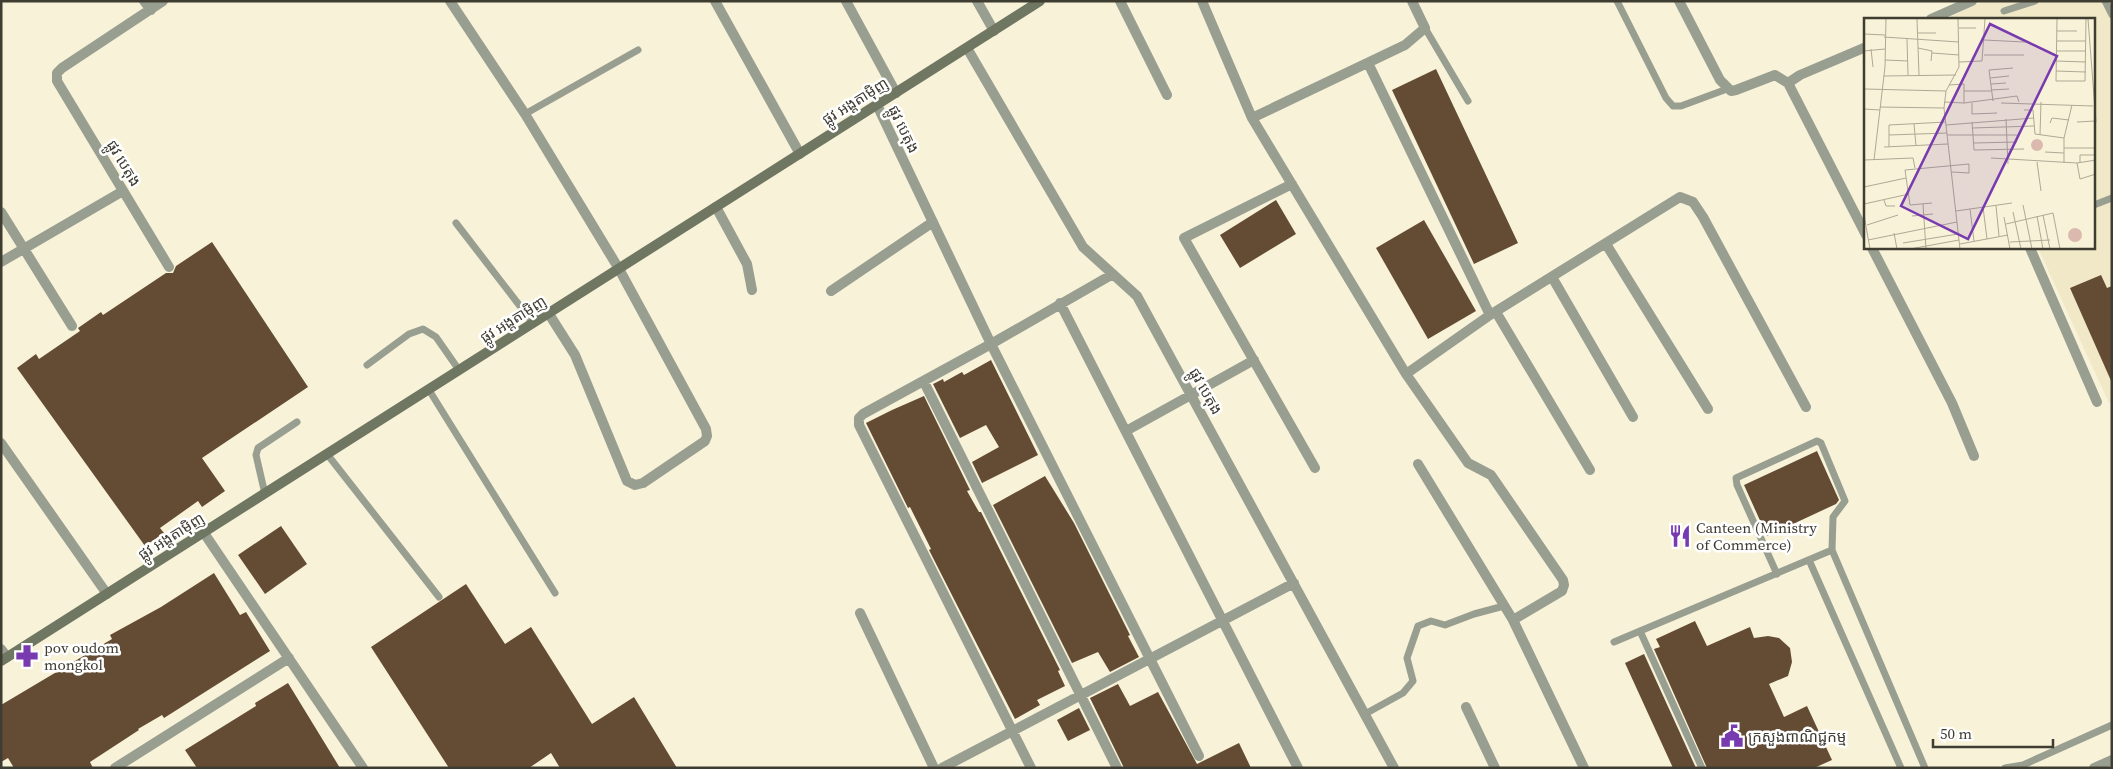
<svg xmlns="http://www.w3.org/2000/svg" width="2113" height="769" font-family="'Source Serif 4','Noto Sans Khmer',serif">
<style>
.built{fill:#f1e8c7}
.building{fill:#644c34}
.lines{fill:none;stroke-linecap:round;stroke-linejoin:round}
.lane{stroke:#999f90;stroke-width:7}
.street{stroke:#999f90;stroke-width:10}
.secondary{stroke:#6f7762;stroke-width:10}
.labels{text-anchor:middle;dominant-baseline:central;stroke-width:5;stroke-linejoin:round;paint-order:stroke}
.street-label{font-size:15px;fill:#3f3c32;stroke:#fff}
.poi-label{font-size:15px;fill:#3f3c32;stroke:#fff;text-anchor:start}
.inset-road{fill:none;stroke:#aea996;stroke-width:1}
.view{fill:#783aaf;fill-opacity:0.15;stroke:#783aaf;stroke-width:2.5}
.inset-edge{fill:none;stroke:#3f3c32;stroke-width:2.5}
</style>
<rect width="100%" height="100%" fill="#f8f2d8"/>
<!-- built -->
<path class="built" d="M 1984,1 L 2112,1 L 2112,402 L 2109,403 L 2038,248 L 2094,248 L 2094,19 L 1945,19 Z"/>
<!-- building -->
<path class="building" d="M 1436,69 L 1518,243 L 1474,264 L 1392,90 Z
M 1276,200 L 1296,234 L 1240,268 L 1220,235 Z
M 1424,220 L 1476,311 L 1428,339 L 1376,248 Z
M 212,242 L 308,387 L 202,458 L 225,491 L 202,507 L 198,501 L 160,528 L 164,533 L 145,546 L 17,368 L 36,354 L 39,359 L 80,331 L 78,328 L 101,312 L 103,315 L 166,273 L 173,273 L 176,266 Z
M 2101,275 L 2107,288 L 2112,286 L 2112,383 L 2070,288 Z
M 991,360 L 1038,455 L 982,483 L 972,462 L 999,447 L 986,425 L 960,438 L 933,384 L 943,379 L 944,382 L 962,372 L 964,375 Z
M 924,396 L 970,490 L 967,491 L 979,512 L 981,512 L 1060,670 L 1058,671 L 1065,686 L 1037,700 L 1040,705 L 1015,719 L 929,550 L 931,549 L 910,507 L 908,508 L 866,423 L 892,410 Z
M 1817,451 L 1839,500 L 1836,504 L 1767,536 L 1744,485 Z
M 1045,476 L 1074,523 L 1130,635 L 1128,636 L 1139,657 L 1110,672 L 1098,652 L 1072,663 L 993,505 Z
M 281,526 L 307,564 L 265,594 L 238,555 Z
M 214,573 L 240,615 L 246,612 L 270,651 L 164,718 L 162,715 L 138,729 L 139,730 L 90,762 L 93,768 L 14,768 L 8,758 L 1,762 L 1,705 L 112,639 L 110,635 L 161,607 Z
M 466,584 L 505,644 L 531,627 L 592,724 L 634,697 L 677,768 L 560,768 L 551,753 L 529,768 L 449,768 L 371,647 Z
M 1695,621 L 1707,646 L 1750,627 L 1754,638 L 1768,636 L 1779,638 L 1790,648 L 1792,662 L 1788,676 L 1769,684 L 1784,717 L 1807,706 L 1832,760 L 1814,768 L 1707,768 L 1654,649 L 1660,647 L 1656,639 Z
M 1644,654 L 1696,768 L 1673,768 L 1625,663 Z
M 288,683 L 340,768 L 197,768 L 185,750 L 256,706 L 255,703 Z
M 1118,684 L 1130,706 L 1158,692 L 1197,764 L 1239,743 L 1251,768 L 1124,768 L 1090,698 Z
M 1079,708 L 1090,730 L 1068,741 L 1057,720 Z"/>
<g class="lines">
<!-- lane -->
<path class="lane" d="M 1617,1 L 1666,98 L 1673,106 L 1681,106 L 1727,89
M 2105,1 L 2112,15
M 2004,11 L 2035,1
M 1425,28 L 1468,101
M 525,114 L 638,50
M 2094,205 L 2112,198
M 456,223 L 533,323
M 367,365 L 409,334 L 423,329 L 436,337 L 459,370
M 429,390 L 555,593
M 327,454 L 439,597
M 265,494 L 256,455 L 258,448 L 297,422
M 1809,560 L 1901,768
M 1777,574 L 1737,485 L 1736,478 L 1817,441 L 1821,443 L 1845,501 L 1833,517 L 1832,550
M 1640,631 L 1702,768
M 1614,642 L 1832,550 L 1925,768
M 1365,714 L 1403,693 L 1413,681 L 1407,658 L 1418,626 L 1431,621 L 1445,625 L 1474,614 L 1504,606
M 2005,768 L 2023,765 L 2112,725"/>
<!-- street -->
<path class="street" d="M 144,1 L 151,10
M 163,1 L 62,68 L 57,73 L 57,81 L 169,267
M 450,1 L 525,114 L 619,269 L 706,429 L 707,436 L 705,441 L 643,483 L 635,485 L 627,481 L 575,355 L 549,314
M 715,1 L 800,154
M 846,1 L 896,93
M 977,1 L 994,31
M 1120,1 L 1167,95
M 1202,1 L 1252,118 L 1406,374 L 1468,463 L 1491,475 L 1563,580 L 1564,585 L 1562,591 L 1513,620
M 1679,1 L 1720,80 L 1731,91 L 1736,90 L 1775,75 L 1788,83 L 1866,235
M 1931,19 L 1972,1
M 967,48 L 1083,247 L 1137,296 L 1394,768
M 1368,63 L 1490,315
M 1788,83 L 1800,75 L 1866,47
M 877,105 L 991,344 L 1199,756
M 1252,118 L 1405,45 L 1425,28 L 1412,1
M 1292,184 L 1184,238 L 1315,468
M 716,207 L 747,264 L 752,290
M 1,212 L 72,326
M 1606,244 L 1708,409
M 1872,248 L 1952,403 L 1974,456
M 2030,248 L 2097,402
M 1,262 L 123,191
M 1552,277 L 1633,417
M 831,291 L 933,222
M 1060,303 L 1298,768
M 1496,312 L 1590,470
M 1406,374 L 1490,315 L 1680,197 L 1693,202 L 1703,217 L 1806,407
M 924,382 L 1117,768
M 1126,431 L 1254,360
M 1,443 L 107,594
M 1418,464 L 1513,620 L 1584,768
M 204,533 L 363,768
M 860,613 L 934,768
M 1,649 L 7,657
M 1466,707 L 1495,768
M 115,768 L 289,658
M 942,768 L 1294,583
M 1031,768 L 859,425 L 859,418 L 863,414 L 991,344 L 1113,274
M 2094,768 L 2112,760"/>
<!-- secondary -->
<path class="secondary" d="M 1,661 L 1040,1"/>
</g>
<!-- icons -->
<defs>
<symbol id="restaurant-bare" viewBox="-9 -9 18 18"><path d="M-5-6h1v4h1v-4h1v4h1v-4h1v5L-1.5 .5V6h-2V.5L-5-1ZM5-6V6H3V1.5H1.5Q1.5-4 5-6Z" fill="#783aaf" stroke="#fff" stroke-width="2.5" paint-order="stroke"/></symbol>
<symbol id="pharmacy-bare" viewBox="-9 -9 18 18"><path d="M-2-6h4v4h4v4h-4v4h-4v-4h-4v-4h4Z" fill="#783aaf" stroke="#fff" stroke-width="2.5" paint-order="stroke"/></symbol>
<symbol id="civic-bare" viewBox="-9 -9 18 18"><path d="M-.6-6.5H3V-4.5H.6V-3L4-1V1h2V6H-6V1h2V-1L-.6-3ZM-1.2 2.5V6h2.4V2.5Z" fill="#783aaf" stroke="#fff" stroke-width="2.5" paint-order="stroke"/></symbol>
</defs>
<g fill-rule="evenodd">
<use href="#restaurant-bare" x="1664" y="520" width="32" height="32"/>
<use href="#pharmacy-bare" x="11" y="640" width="32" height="32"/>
<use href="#civic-bare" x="1716" y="720" width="32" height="32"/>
</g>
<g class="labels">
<!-- street labels -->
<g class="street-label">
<text transform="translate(855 101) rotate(-32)">ផ្លូវ អង្តតាម៉ិញ</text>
<text transform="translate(904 129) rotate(64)">ផ្លូវ បេតុង</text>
<text transform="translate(124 163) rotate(59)">ផ្លូវ បេតុង</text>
<text transform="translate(513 319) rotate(-32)">ផ្លូវ អង្តតាម៉ិញ</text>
<text transform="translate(1206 391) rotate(61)">ផ្លូវ បេតុង</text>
<text transform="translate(171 536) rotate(-32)">ផ្លូវ អង្តតាម៉ិញ</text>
</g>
<!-- poi labels -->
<g class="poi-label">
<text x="1696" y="527">Canteen (Ministry<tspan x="1696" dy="17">of Commerce)</tspan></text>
<text x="44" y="647">pov oudom<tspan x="44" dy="17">mongkol</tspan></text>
<text x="1748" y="736">ក្រសួងពាណិជ្ជកម្ម</text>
</g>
</g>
<!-- overview -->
<g transform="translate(1864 18)">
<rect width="231" height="231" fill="#f8f2d8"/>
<path d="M167 127a6 6 0 1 1 12 0a6 6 0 1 1-12 0ZM204 217a7 7 0 1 1 14 0a7 7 0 1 1-14 0Z" fill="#dcb9af"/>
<path class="inset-road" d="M 53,1 L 55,57M 94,1 L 95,49 L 82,73 L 80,90 L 96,231M 193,1 L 192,63 L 221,63 L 222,1M 224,1 L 232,104M 95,10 L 112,10M 193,13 L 213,13M 54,15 L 72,15M 0,16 L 21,17M 20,19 L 95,24M 43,21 L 44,57M 120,22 L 161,24M 193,23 L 222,23M 54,30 L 68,33 L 67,43M 7,31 L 9,49M 0,33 L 21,31M 192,33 L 222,33M 68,35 L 95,37M 120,37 L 160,37M 21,42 L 44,43M 192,43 L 222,44M 95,44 L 118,43 L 121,1M 192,53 L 222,54M 20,58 L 92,57M 126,60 L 145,58M 127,66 L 142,65M 85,67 L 100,66 L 100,85M 1,71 L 82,73M 127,72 L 145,71M 100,73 L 127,73M 129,83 L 125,52 L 149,50M 80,84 L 100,85 L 153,78 L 155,84M 108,85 L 108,96 L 133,95M 137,85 L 229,88M 16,89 L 80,90M 0,91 L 16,92M 160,92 L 169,92 L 171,116 L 200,120M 142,101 L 144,146M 108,104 L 110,132 L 160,131M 213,104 L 231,103M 186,105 L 188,100 L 205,102M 50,106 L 52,128M 82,107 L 170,100M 108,110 L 170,108M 25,117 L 83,115M 83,117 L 153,117M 176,117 L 177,84M 110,125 L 153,124M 20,129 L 84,126M 25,129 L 25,107 L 82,104M 200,130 L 232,130M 181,134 L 200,135M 127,140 L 213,145 L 232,142M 0,142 L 49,140 L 51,150M 10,142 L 21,49 L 22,1M 173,144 L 177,173M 200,145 L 200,120 L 208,87M 213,145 L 216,161 L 232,156M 216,145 L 216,137 L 232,137M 0,169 L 42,160M 20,182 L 22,188 L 31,188M 68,185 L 46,187 L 41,152 L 105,146 L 105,155 L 88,154M 0,186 L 45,176M 59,186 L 62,231M 159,187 L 168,231M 132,188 L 135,218M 119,189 L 123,221M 106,191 L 110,223M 92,193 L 148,185M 149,194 L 157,231M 0,197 L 6,231M 179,197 L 186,231M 48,198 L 69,196M 173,198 L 179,231M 140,199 L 146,231M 142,206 L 189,195 L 196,231M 3,207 L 34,197M 30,215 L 33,231M 4,222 L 93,204M 146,224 L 186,222M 39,225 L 94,216M 96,226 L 144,217M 46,231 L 95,222"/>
<path class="view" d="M 126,6 L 193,38 L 104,221 L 37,188 Z"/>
<rect width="231" height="231" class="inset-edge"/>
</g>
<!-- border -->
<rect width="2113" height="769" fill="none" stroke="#3f3c32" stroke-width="5"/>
<!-- scale -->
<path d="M1933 739v8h120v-8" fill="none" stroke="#3f3c32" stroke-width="2.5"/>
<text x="1940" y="739" font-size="15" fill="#3f3c32" stroke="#ffffff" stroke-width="4" paint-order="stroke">50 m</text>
</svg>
